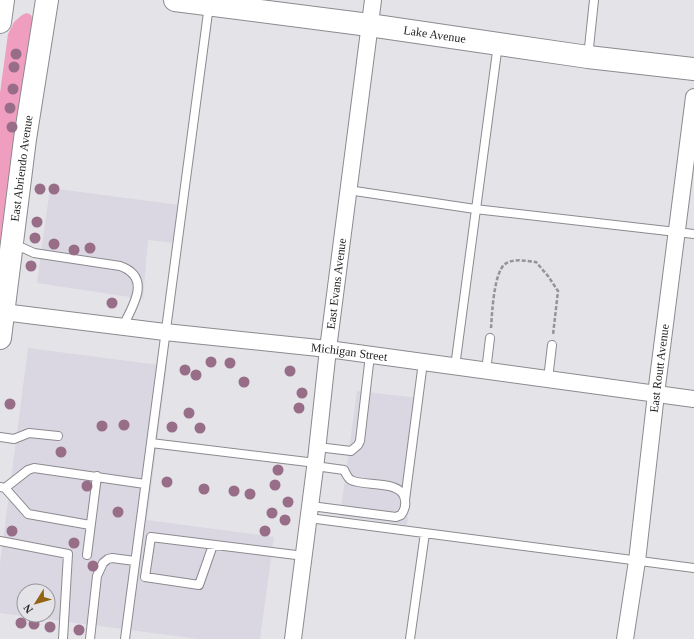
<svg xmlns="http://www.w3.org/2000/svg" width="694" height="639" font-family="Georgia,serif">
<style>
.built{fill:#dad7e3;fill-rule:evenodd}
.green{fill:#f09ec0}
.lines{fill:none;stroke-linecap:round;stroke-linejoin:round}
.lane-casing{stroke:#8c8a8f;stroke-width:10}
.street-casing{stroke:#8c8a8f;stroke-width:18}
.secondary-casing{stroke:#8c8a8f;stroke-width:24}
.path{stroke:#949498;stroke-width:2.5;stroke-dasharray:4 2;stroke-linecap:butt}
.lane{stroke:#fff;stroke-width:8}
.street{stroke:#fff;stroke-width:16}
.secondary{stroke:#fff;stroke-width:22}
.tree{fill:#986d87}
.labels{text-anchor:middle;dominant-baseline:central;stroke-width:4;stroke-linejoin:round;paint-order:stroke}
.street-label{font-size:12px;fill:#232325;stroke:#e4e3e8}
</style>
<rect width="100%" height="100%" fill="#e4e3e8"/>
<!-- built -->
<path class="built" d="M 50,188 L 187,206 L 182,244 L 148,240 L 143,299 L 37,283 Z
M 28,348 L 167,366 L 147,520 L 274,537 L 260,639 L 198,639 L 0,613 L 0,564 ZM 24,591 L 48,591 L 48,615 L 24,615 Z
M 357,391 L 419,398 L 407,525 L 340,516 Z"/>
<!-- green -->
<path class="green" d="M 27,13 L 31,15 L 33,20 L 0,272 L 0,93 L 8,34 L 14,22 L 22,15 Z"/>
<g class="lines">
<defs>
<path id="lane" d="M 588,57 L 594,0
M 348,190 L 475,209 L 694,234
M 14,244 L 34,253 L 120,266 C 152,277 133,306 123,326
M 455,367 L 498,44
M 486,371 L 490,338
M 548,379 L 552,345
M 0,437 L 14,439 L 29,433 L 58,436
M 151,443 L 316,463
M 318,447 L 351,451 L 358,445 L 360,441 L 370,355
M 0,487 L 5,488 L 28,514 L 90,525
M 5,488 L 28,470 L 34,468 L 145,484
M 405,500 L 423,362
M 311,506 L 396,517 L 401,515 C 404,511 406,506 405,500 C 403,479 363,487 351,480 C 347,478 346,473 344,470 L 315,466
M 309,518 L 694,568
M 0,541 L 68,554 L 63,639
M 213,545 L 199,585 L 145,577 L 151,537 L 304,556
M 87,555 L 97,476
M 90,639 L 97,576 L 103,563 L 108,559 L 112,558 L 135,561
M 125,639 L 209,5
M 410,639 L 425,533"/>
<g id="street">
<path id="s1" d="M 0,310 L 3,312 L 165,332 L 328,349 L 694,399"/>
<path id="s2" d="M 293,639 L 316,460 L 328,349 L 373,0"/>
<path id="s3" d="M 625,639 L 637,561 L 656,394 L 694,97"/>
</g>
<g id="secondary">
<path id="s4" d="M 175,0 L 369,25 L 588,57 L 694,69"/>
<path d="M 0,22 L 3,0"/>
<path id="s5" d="M 0,338 L 25,139 L 47,0"/>
</g>
</defs>
<!-- lane casing -->
<use href="#lane" class="lane-casing"/>
<!-- street casing -->
<use href="#street" class="street-casing"/>
<!-- secondary casing -->
<use href="#secondary" class="secondary-casing"/>
<!-- path -->
<path class="path" d="M 491,328 C 492,313 494,272 505,264 C 513,258 527,261 536,262 L 548,276 L 558,291 L 553,335"/>
<!-- lane -->
<use href="#lane" class="lane"/>
<!-- street -->
<use href="#street" class="street"/>
<!-- secondary -->
<use href="#secondary" class="secondary"/>
</g>
<!-- trees -->
<g class="tree">
<circle cx="16" cy="54" r="5.5"/>
<circle cx="14" cy="67" r="5.5"/>
<circle cx="13" cy="89" r="5.5"/>
<circle cx="10" cy="108" r="5.5"/>
<circle cx="12" cy="127" r="5.5"/>
<circle cx="40" cy="189" r="5.5"/>
<circle cx="54" cy="189" r="5.5"/>
<circle cx="37" cy="222" r="5.5"/>
<circle cx="35" cy="238" r="5.5"/>
<circle cx="54" cy="244" r="5.5"/>
<circle cx="90" cy="248" r="5.5"/>
<circle cx="74" cy="250" r="5.5"/>
<circle cx="31" cy="266" r="5.5"/>
<circle cx="112" cy="303" r="5.5"/>
<circle cx="211" cy="362" r="5.5"/>
<circle cx="230" cy="363" r="5.5"/>
<circle cx="185" cy="370" r="5.5"/>
<circle cx="290" cy="371" r="5.5"/>
<circle cx="196" cy="375" r="5.5"/>
<circle cx="244" cy="382" r="5.5"/>
<circle cx="302" cy="393" r="5.5"/>
<circle cx="10" cy="404" r="5.5"/>
<circle cx="299" cy="408" r="5.5"/>
<circle cx="189" cy="413" r="5.5"/>
<circle cx="124" cy="425" r="5.5"/>
<circle cx="102" cy="426" r="5.5"/>
<circle cx="172" cy="427" r="5.5"/>
<circle cx="200" cy="428" r="5.5"/>
<circle cx="61" cy="452" r="5.5"/>
<circle cx="278" cy="470" r="5.5"/>
<circle cx="167" cy="482" r="5.5"/>
<circle cx="275" cy="485" r="5.5"/>
<circle cx="87" cy="486" r="5.5"/>
<circle cx="204" cy="489" r="5.5"/>
<circle cx="234" cy="491" r="5.5"/>
<circle cx="250" cy="494" r="5.5"/>
<circle cx="288" cy="502" r="5.5"/>
<circle cx="118" cy="512" r="5.5"/>
<circle cx="272" cy="513" r="5.5"/>
<circle cx="285" cy="520" r="5.5"/>
<circle cx="12" cy="531" r="5.5"/>
<circle cx="265" cy="531" r="5.5"/>
<circle cx="74" cy="543" r="5.5"/>
<circle cx="93" cy="566" r="5.5"/>
<circle cx="21" cy="623" r="5.5"/>
<circle cx="34" cy="624" r="5.5"/>
<circle cx="50" cy="627" r="5.5"/>
<circle cx="79" cy="630" r="5.5"/>
</g>
<g class="labels">
<!-- street labels -->
<g class="street-label">
<text stroke="none"><textPath href="#s4" startOffset="262">Lake Avenue</textPath></text>
<text stroke="none"><textPath href="#s5" startOffset="171">East Abriendo Avenue</textPath></text>
<text stroke="none"><textPath href="#s2" startOffset="358">East Evans Avenue</textPath></text>
<text stroke="none"><textPath href="#s1" startOffset="352">Michigan Street</textPath></text>
<text stroke="none"><textPath href="#s3" startOffset="273">East Routt Avenue</textPath></text>
</g>
</g>
<!-- north arrow -->
<g transform="translate(36 603) rotate(233)"><circle r="19" fill="#e4e3e8" stroke="#97969a"/>
<path d="M0-3L7 15L0 10L-7 15Z" fill="#936412"/>
<text y="-6" font-size="11" font-weight="bold" text-anchor="middle" fill="#232325">N</text>
</g>
</svg>
